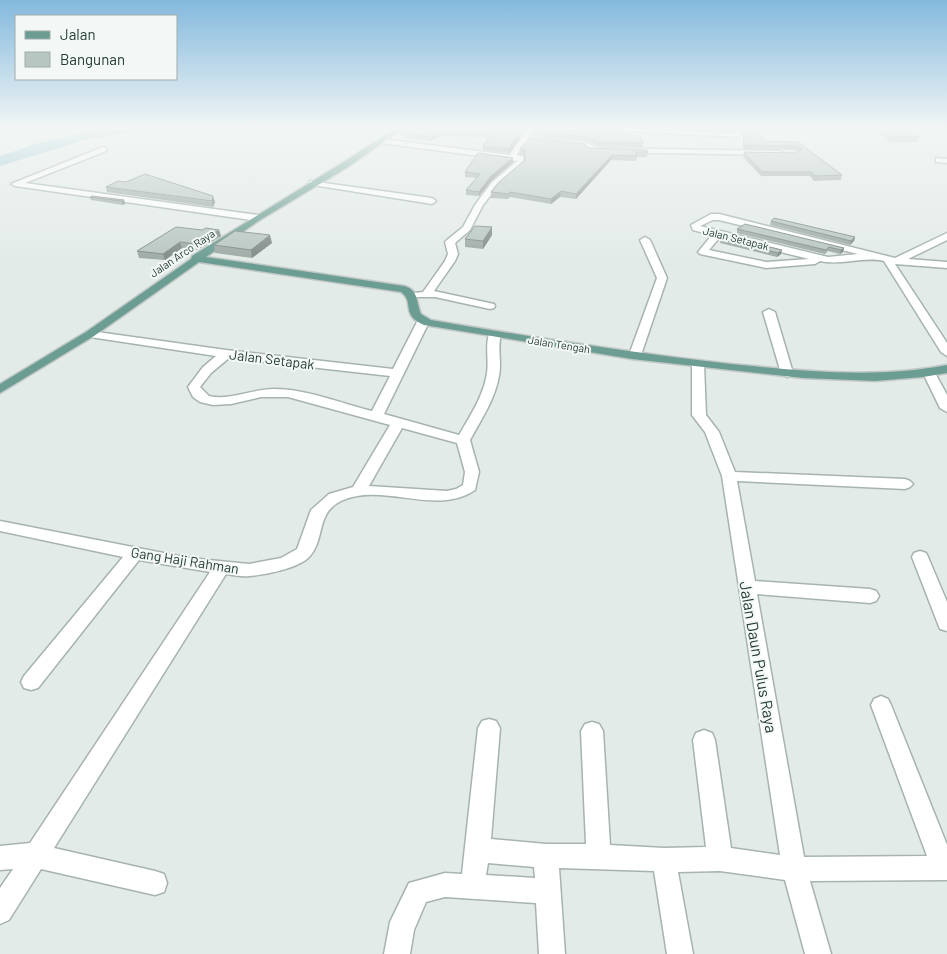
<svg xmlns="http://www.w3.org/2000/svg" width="947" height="954" font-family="Barlow,sans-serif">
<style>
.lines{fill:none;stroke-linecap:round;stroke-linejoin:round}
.river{fill:#8fc1cc;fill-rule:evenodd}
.minor-casing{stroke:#a6b3af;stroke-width:3}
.major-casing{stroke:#c2c8c6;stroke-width:3}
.minor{fill:#fff;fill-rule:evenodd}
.major{fill:#6b9d92;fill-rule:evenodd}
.wall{fill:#9eaaa6}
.shaded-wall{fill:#818b87}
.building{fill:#b8c6c1;stroke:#818b87}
.labels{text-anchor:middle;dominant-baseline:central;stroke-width:4;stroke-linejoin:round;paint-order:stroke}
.far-street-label{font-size:11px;fill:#243b35;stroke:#f3f8f6}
.street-label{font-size:14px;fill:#243b35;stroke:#f3f8f6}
.near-street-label{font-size:16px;fill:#243b35;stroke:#f3f8f6}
</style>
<rect width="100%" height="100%" fill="#e3ebe8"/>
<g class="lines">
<!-- river -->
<path class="river" d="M 99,129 L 136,129 L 134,132 L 129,133 L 88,139 L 0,166 L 0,156 L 39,143 Z"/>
<defs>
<path id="minor" d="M 527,129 L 533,129 L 530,137 L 587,143 L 598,148 L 779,151 L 783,153 L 779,155 L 598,152 L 589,151 L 585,147 L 528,141 L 521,147 L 517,155 L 523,156 L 524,163 L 498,186 L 483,205 L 470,230 L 455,243 L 458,254 L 455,261 L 434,291 L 494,304 L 495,306 L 494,308 L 490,309 L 435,297 L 414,297 L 413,295 L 414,293 L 423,292 L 445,261 L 448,254 L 445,242 L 447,240 L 463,227 L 475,205 L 492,182 L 517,161 L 381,143 L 378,141 L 381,139 L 510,155 C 515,145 522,139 527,129 Z
M 620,129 L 737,133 L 740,135 L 737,137 L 623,131 Z
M 103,147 L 107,149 L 106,151 L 25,183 L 257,215 L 261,218 L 257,221 L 15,186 L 11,184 Z
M 936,158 L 947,159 L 947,163 L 936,162 Z
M 310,181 L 432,198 L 436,201 L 432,204 L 313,185 L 309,183 Z
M 711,214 L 719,214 L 895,258 L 947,233 L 947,240 L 908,259 L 947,262 L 947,268 L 895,264 L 947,343 L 947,356 L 941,352 L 884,261 C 863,256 841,266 820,261 L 815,264 L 766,268 L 700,254 L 698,252 L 712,235 L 693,230 L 691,225 ZM 713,220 L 719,220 L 858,254 L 828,257 L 700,226 ZM 720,237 L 809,259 L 766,262 L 709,250 Z
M 645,237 L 650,240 L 667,278 L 641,355 L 635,359 L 629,355 L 657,278 L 640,240 Z
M 769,309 L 775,312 L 793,373 L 791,376 L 787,377 L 781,373 L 763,312 Z
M 423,319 L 429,322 L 384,414 L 459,435 C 470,416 484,395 487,373 C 489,360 485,348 489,334 L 495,331 L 501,334 C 497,349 502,362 499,376 C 495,399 481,420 470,440 L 479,472 L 475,490 C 436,517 382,481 341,501 C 316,513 325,539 310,556 C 300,568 265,575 249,576 C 242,577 234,575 226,574 L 54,848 L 155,871 L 164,874 L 167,883 L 164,892 L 155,895 L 41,869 L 9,920 L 0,924 L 0,888 L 13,869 L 0,870 L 0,846 L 30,843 L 210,572 L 139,560 L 38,688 L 31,690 L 24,688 L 21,682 L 24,676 L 123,557 L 0,531 L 0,521 L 189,558 L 249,564 L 281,558 L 297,549 L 311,510 L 329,494 L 353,487 L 390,425 L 288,397 L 261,397 L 231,404 L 213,405 L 200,402 L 193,397 L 188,387 L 203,367 L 216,356 L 90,337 L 84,334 L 86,332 L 90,331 L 226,350 L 393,369 L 417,322 ZM 229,358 L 390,376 L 372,411 C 340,403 306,389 274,389 C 252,389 230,401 209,396 L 200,387 L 211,373 ZM 402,428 L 457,443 L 465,472 L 463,485 L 456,489 L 447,491 L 369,486 Z
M 698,361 L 704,365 L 706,415 L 719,432 L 735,472 L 905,479 L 910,481 L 913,484 L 910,487 L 905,489 L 737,481 L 755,581 L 870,589 L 876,591 L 879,596 L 876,601 L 870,603 L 757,594 L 804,857 L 927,856 L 871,705 L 874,699 L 881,696 L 888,699 L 891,705 L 947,845 L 947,880 L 810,881 L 831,954 L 805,954 L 785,880 L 720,871 L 678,872 L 693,954 L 667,954 L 654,871 L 559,868 L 565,954 L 539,954 L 536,903 L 445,897 L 426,902 L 414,930 L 410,954 L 384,954 L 390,922 L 409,883 L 445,873 L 462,874 L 478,728 L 482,721 L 489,719 L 496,721 L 500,728 L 491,839 L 546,844 L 586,844 L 581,731 L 585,724 L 592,722 L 599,724 L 603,731 L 610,845 L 664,848 L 706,847 L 693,740 L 696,733 L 704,730 L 712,733 L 715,740 L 731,848 L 780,855 L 722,476 L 705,432 L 692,415 L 692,365 ZM 488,863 L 534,867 L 535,878 L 486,875 Z
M 929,369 L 935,373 L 947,395 L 947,412 L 940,408 L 923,373 Z
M 920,551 L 926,553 L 928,557 L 947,602 L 947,631 L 940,629 L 938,624 L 912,557 L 914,553 Z"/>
<path id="major" d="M 395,129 L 402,129 L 348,167 L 260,220 L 206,257 L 404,286 C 419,290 416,302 421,314 L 431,320 C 531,337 631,353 731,364 C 804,371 875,379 947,365 L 947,373 L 923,377 L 875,381 L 803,378 L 632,359 L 424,325 C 400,315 415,302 401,292 L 199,262 L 94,336 L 0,393 L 0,384 L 86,332 L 191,259 L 192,256 L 342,163 Z"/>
</defs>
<!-- minor casing -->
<use href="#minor" class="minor-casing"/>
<!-- major casing -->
<use href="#major" class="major-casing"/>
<!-- minor -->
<use href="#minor" class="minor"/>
<!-- major -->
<use href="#major" class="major"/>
</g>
<!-- wall -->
<path class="wall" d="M 403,129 L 525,129 L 509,153 L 483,150 L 483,146 L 489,137 L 439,136 L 431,141 L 406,138 L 406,135 L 400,135 L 400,131 Z
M 583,129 L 609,129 L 608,132 L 643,143 L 643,147 L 598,146 L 587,141 L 533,135 L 533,131 L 579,131 Z
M 701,129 L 756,129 L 764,141 L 798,142 L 842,175 L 841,180 L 814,181 L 810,176 L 761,176 L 743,157 L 744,152 L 796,153 L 798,152 L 795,150 L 743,149 L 743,134 L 737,131 L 702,130 Z
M 879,129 L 908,129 L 920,137 L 918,142 L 890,142 L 884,136 L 879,136 Z
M 589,148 L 648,152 L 647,157 L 637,157 L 636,161 L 611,160 L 576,199 L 560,197 L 551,204 L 510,197 L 508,199 L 491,198 L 491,192 L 525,160 L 524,155 L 520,154 L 520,149 Z
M 513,162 L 491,181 L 479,196 L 466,195 L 466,190 L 477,178 L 465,177 L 465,172 Z
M 106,187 L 215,202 L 213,207 L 107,192 Z
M 90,197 L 124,200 L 125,204 L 123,205 L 91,200 Z
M 771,221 L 855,237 L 854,241 L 850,245 L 770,225 Z
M 737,229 L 844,248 L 843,252 L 840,254 L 828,251 L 825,254 L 737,233 Z
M 202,230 L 219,230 L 221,236 L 197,250 L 182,248 L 165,260 L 139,258 L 137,251 Z
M 492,235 L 483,249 L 465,247 L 465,239 Z
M 721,239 L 781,254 L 777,257 L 720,243 Z
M 272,243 L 252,258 L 215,253 L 214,245 Z"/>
<!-- shaded-wall -->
<path class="shaded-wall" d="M 522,129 L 525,129 L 509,153 L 509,149 Z
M 439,132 L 439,136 L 431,141 L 431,137 Z
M 612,155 L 611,160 L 576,199 L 576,194 Z
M 513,158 L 513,162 L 491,181 L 479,196 L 479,192 L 491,176 Z
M 561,191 L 560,197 L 551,204 L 551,199 Z
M 213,196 L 215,202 L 213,207 L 212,201 Z
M 124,200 L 125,204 L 123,205 L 122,201 Z
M 492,227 L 492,235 L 483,249 L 483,241 Z
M 219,230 L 221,236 L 197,250 L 196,244 Z
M 270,235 L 272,243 L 252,258 L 251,250 Z
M 855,237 L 854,241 L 850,245 L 851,241 Z
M 180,242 L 182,248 L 165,260 L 163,254 Z
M 844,248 L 843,252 L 840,254 L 841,250 Z
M 782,250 L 781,254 L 777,257 L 778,253 Z"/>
<!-- building -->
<path class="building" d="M 403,129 L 522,129 L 509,149 L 483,146 L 492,133 L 439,132 L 431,137 L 406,134 L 410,132 L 400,131 Z
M 534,129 L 556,129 L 579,131 L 582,129 L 608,129 L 608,132 L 640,136 L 643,143 L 599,142 L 588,137 L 533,131 Z
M 742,129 L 756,129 L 764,141 L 798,142 L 842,175 L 815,176 L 811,172 L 762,172 L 744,152 L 796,153 L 802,149 L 796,146 L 744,145 L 744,130 Z
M 880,129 L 908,129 L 920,137 L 891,136 L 885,131 L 880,131 Z
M 529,138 L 585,144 L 589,148 L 647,150 L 648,152 L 635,152 L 637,156 L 612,155 L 576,194 L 561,191 L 551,199 L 510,192 L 508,194 L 491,192 L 499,182 L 525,160 L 525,150 L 520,149 Z
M 478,153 L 513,158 L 491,176 L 479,192 L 466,190 L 480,174 L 465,172 Z
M 145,174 L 213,196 L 212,201 L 106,187 L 118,181 L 126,182 Z
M 92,196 L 124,200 L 122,201 L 90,197 Z
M 774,218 L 855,237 L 851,241 L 771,221 Z
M 745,224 L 844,248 L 841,250 L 829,247 L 826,250 L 737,229 Z
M 475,226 L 492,227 L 483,241 L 465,239 Z
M 176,227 L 202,230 L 206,228 L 219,230 L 196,244 L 180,242 L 163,254 L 137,251 Z
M 235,231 L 270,235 L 251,250 L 214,245 Z
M 726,236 L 782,250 L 778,253 L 721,239 Z"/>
<!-- sky -->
<linearGradient id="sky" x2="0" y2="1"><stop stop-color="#84b9dd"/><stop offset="0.49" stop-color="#f2f6f5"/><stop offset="1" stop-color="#f2f6f5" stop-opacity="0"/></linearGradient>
<rect width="947" height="262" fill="url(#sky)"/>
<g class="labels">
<!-- far-street labels -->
<g class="far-street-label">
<text transform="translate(736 238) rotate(14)">Jalan Setapak</text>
<text transform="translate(182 253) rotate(-34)">Jalan Arco Raya</text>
<text transform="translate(559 344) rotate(9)">Jalan Tengah</text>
</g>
<!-- street labels -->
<g class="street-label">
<text transform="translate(272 359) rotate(7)">Jalan Setapak</text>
<text transform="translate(185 560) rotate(9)">Gang Haji Rahman</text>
</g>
<!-- near-street labels -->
<g class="near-street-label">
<text transform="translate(759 657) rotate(80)">Jalan Daun Pulus Raya</text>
</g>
</g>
<!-- legend -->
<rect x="15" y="15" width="162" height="65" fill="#f3f8f6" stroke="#a0aca9"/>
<rect x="25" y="31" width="25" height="8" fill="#6b9d92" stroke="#a0aca9"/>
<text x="60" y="40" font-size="15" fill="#243b35">Jalan</text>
<rect x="25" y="52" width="25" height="15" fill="#b8c6c1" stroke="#a0aca9"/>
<text x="60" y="65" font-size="15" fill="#243b35">Bangunan</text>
</svg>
